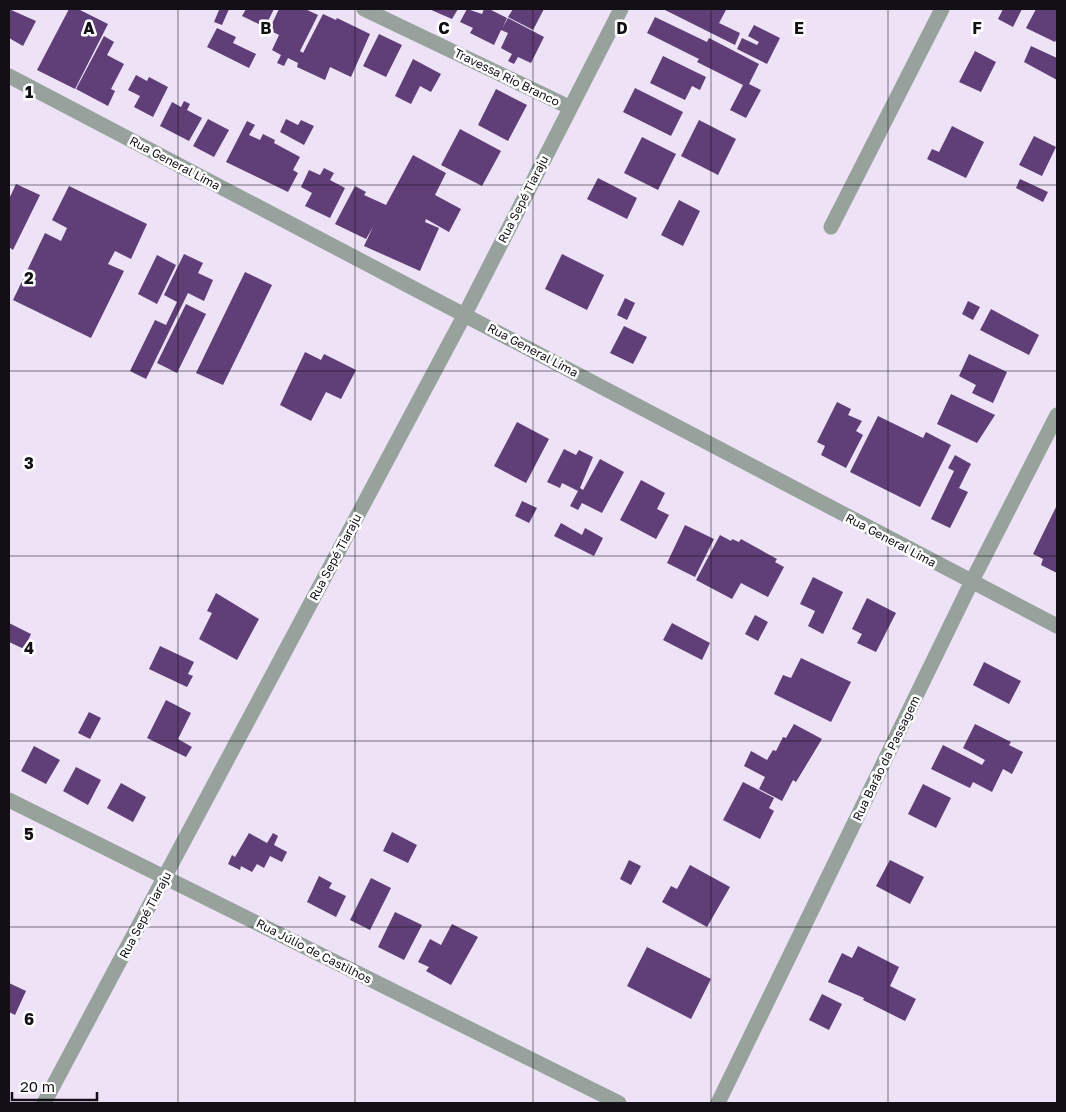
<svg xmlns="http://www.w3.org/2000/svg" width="1066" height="1112" font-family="'Golos Text',sans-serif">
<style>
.building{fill:#603e77}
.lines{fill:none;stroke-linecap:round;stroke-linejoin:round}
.minor{stroke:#97a29d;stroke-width:15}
.grid{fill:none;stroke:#130f16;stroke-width:1;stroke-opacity:0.55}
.labels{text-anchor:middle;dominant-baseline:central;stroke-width:5;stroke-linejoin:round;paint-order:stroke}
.street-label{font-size:12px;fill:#130f16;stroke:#fff}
.grid-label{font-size:16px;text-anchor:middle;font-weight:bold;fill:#130f16;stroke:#fff;stroke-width:5;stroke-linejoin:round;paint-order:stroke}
</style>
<rect width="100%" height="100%" fill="#eee2f7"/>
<!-- building -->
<path class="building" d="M 9,9 L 36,21 L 23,46 L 9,38 Z
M 69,9 L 78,9 L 108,24 L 75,89 L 37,70 Z
M 216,9 L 229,9 L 222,25 L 214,22 L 219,10 Z
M 246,9 L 274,9 L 265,27 L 242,16 Z
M 279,9 L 305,9 L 318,15 L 300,51 L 303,53 L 323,14 L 336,20 L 337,18 L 370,34 L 351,77 L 330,67 L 325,80 L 297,67 L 298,63 L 288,58 L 284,66 L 277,63 L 281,55 L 272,50 L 279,35 L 269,30 Z
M 429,9 L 458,9 L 452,19 Z
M 467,9 L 482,14 L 484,9 L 489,9 L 507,18 L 503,27 L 508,18 L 544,37 L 531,63 L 518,57 L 514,64 L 508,61 L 512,54 L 501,48 L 508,33 L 501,30 L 494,45 L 470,33 L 473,28 L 460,22 Z
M 513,9 L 544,9 L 533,30 L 508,17 Z
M 663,9 L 722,9 L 726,10 L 719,23 L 740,33 L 735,45 Z
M 1003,9 L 1022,9 L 1013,27 L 998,19 Z
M 1036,9 L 1057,9 L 1057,38 L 1055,42 L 1026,28 Z
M 655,17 L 707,42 L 709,38 L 759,64 L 749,84 L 761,90 L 746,118 L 730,110 L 743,85 L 697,62 L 699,59 L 647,33 Z
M 754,25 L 780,38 L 767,64 L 737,49 L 742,38 L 757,45 L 759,42 L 748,36 Z
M 217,28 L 236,37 L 233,43 L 256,54 L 249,68 L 207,47 Z
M 379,34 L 402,45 L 386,77 L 363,66 Z
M 104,36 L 114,42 L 107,55 L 124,64 L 111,89 L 115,91 L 108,106 L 76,89 Z
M 1031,46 L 1057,58 L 1057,80 L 1024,62 Z
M 975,51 L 996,62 L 981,92 L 959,82 Z
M 663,56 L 706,77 L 700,90 L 692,86 L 685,100 L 650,83 Z
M 413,59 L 441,74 L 431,92 L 420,86 L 411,104 L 395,96 Z
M 136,75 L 147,81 L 149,77 L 168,87 L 153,117 L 134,107 L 140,96 L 128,90 Z
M 635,88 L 683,112 L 671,136 L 623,112 Z
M 496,89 L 527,105 L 508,141 L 478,125 Z
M 184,101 L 190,104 L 187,110 L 202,118 L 189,141 L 160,126 L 172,102 L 181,107 Z
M 208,119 L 229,130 L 214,157 L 193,146 Z
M 286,119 L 298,125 L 301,120 L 314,126 L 304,145 L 280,132 Z
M 699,120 L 736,139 L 718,175 L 681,156 Z
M 247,121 L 255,125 L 249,135 L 260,140 L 263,134 L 275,140 L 274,143 L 300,157 L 293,170 L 298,173 L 288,192 L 226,162 Z
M 952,126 L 984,142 L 966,178 L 927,159 L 932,149 L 939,152 Z
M 460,129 L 501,151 L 482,186 L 441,165 Z
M 1034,136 L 1056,147 L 1042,176 L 1019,165 Z
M 642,137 L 676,154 L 658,190 L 624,173 Z
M 413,155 L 446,173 L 435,195 L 461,209 L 449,232 L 426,219 L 425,222 L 439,228 L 420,271 L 364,246 L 373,227 L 366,239 L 335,224 L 355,186 L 366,192 L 364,195 L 386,205 Z
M 324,168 L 334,173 L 330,180 L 345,188 L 330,218 L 305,206 L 312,193 L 301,187 L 309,170 L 320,175 Z
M 598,178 L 637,198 L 627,219 L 587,199 Z
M 1020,179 L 1048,192 L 1043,202 L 1016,188 Z
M 16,184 L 40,195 L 13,250 L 9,247 L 9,199 Z
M 69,186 L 147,224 L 131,259 L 115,251 L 108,264 L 124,271 L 91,338 L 13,300 L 45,233 L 61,241 L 67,228 L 52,220 Z
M 679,200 L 700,211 L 683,246 L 661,235 Z
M 184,254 L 203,263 L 198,273 L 213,280 L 204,301 L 188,293 L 146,379 L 130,371 L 155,320 L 166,325 L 177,302 L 164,295 Z
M 562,254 L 604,275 L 587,310 L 545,289 Z
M 157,255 L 176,265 L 157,304 L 138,294 Z
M 245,272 L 272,285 L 223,385 L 196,373 Z
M 625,298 L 635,303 L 627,320 L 617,315 Z
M 968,301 L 980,307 L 973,320 L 962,314 Z
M 186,304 L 206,314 L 177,373 L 157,363 Z
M 991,309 L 1039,335 L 1029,355 L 980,330 Z
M 624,326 L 647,337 L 633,364 L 610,353 Z
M 305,352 L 321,360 L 324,354 L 356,370 L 341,399 L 326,392 L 311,421 L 280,405 Z
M 969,354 L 1007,372 L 993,403 L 972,393 L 976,385 L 959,376 Z
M 951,394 L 995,415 L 977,443 L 937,424 Z
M 837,402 L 851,409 L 848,415 L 862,421 L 856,431 L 863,435 L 846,468 L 821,455 L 825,446 L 817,442 Z
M 878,416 L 923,438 L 926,432 L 951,445 L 920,507 L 850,472 Z
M 517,422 L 549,439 L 526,483 L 494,466 Z
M 564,449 L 576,455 L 579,450 L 593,457 L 580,488 L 583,490 L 600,459 L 624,472 L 602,513 L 582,503 L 578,510 L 570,506 L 578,491 L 562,483 L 560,488 L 547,482 Z
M 955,455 L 971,464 L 959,488 L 968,492 L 950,528 L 931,519 L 954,471 L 948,468 Z
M 641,480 L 665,493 L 657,509 L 669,515 L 656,539 L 620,520 Z
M 522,501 L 537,508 L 529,523 L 515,516 Z
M 1057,505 L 1057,573 L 1041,565 L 1043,559 L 1033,554 Z
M 561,523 L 582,535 L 585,528 L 603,538 L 594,556 L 554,536 Z
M 685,525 L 714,539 L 695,577 L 667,563 Z
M 720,535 L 731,541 L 732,539 L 739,542 L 741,539 L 777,559 L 775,562 L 784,567 L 768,597 L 741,583 L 732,599 L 696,580 Z
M 813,577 L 843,592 L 823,634 L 808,626 L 815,611 L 800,604 Z
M 216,593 L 259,619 L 237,660 L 199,639 L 212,613 L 207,611 Z
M 867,598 L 896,613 L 876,652 L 857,643 L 862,634 L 852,629 Z
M 755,615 L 768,622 L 758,641 L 745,634 Z
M 9,623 L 31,634 L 24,649 L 9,642 Z
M 672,623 L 710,643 L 702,660 L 663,640 Z
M 160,646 L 194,662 L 188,674 L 193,676 L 187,687 L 149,669 Z
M 801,658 L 851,682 L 831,722 L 774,694 L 783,675 L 791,678 Z
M 984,662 L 1021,681 L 1009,704 L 973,685 Z
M 166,700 L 191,713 L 178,739 L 192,747 L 186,757 L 147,738 Z
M 89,712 L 101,718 L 90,739 L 78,733 Z
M 794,724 L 822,739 L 796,782 L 793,780 L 782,801 L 759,789 L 765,777 L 744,766 L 751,751 L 767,760 L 773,750 L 776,751 L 783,737 L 786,738 Z
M 975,724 L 1011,742 L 1009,745 L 1023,752 L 1012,774 L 1003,769 L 992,792 L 973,782 L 970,788 L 931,769 L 943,745 L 982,765 L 985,760 L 963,748 Z
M 34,746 L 60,760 L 46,784 L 21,771 Z
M 76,767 L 101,780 L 88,805 L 63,791 Z
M 743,782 L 774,798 L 769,808 L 774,811 L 760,839 L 723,820 Z
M 121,783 L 146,797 L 133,822 L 107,808 Z
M 923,784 L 951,798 L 936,828 L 908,814 Z
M 392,832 L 417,845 L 408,863 L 383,851 Z
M 249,833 L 267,843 L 273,833 L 278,836 L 274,845 L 287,852 L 282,862 L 270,856 L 264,868 L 257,864 L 252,872 L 241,866 L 240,870 L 228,864 L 232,855 L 235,857 Z
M 629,860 L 641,866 L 631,885 L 620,879 Z
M 890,860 L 924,877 L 910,904 L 876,886 Z
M 690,865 L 730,887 L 707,927 L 662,902 L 671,886 L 677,889 Z
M 319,876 L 332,883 L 329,888 L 346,896 L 336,917 L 307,902 Z
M 371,878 L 391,888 L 370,930 L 350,920 Z
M 395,912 L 422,925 L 404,960 L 378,947 Z
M 452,924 L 478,937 L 451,985 L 426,971 L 429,967 L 418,962 L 430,939 L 441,945 Z
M 858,946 L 899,967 L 890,986 L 916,999 L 905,1021 L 863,1000 L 864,998 L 828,982 L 842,953 L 852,958 Z
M 647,947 L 711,979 L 691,1019 L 627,986 Z
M 9,983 L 26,991 L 15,1015 L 9,1012 Z
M 822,994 L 842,1004 L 829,1030 L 809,1020 Z"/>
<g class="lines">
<!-- minor -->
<path class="minor" d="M 364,9 L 569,107
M 9,76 L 1057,626
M 831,227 L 942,9
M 9,800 L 619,1103
M 44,1103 L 465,314 L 621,9
M 718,1103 L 971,583 L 1057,415"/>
</g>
<!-- grid -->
<path class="grid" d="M 178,9 L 178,1103M 355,9 L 355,1103M 533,9 L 533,1103M 711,9 L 711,1103M 888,9 L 888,1103M 9,185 L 1057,185M 9,371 L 1057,371M 9,556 L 1057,556M 9,741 L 1057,741M 9,927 L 1057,927"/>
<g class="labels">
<!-- street labels -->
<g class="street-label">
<text transform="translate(507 77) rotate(26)">Travessa Rio Branco</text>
<text transform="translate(175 163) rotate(28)">Rua General Lima</text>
<text transform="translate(523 199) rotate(-63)">Rua Sepé Tiaraju</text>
<text transform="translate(533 350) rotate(28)">Rua General Lima</text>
<text transform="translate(891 540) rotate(28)">Rua General Lima</text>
<text transform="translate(335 557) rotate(-62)">Rua Sepé Tiaraju</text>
<text transform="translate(886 758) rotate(-64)">Rua Barão da Passagem</text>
<text transform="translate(145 915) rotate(-62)">Rua Sepé Tiaraju</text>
<text transform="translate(314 951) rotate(27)">Rua Júlio de Castilhos</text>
</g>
</g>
<g class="grid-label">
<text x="89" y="34">A</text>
<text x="266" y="34">B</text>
<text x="444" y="34">C</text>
<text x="622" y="34">D</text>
<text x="799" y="34">E</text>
<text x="977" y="34">F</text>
<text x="29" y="98">1</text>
<text x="29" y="284">2</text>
<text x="29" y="469">3</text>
<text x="29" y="654">4</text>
<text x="29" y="840">5</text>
<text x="29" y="1025">6</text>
</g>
<!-- border -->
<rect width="1066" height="1112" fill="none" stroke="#130f16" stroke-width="20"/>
<!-- scale -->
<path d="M12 1092v8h85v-8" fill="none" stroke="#130f16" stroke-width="2.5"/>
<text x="20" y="1092" font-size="15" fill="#130f16" stroke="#ffffff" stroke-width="4" paint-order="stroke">20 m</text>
</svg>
